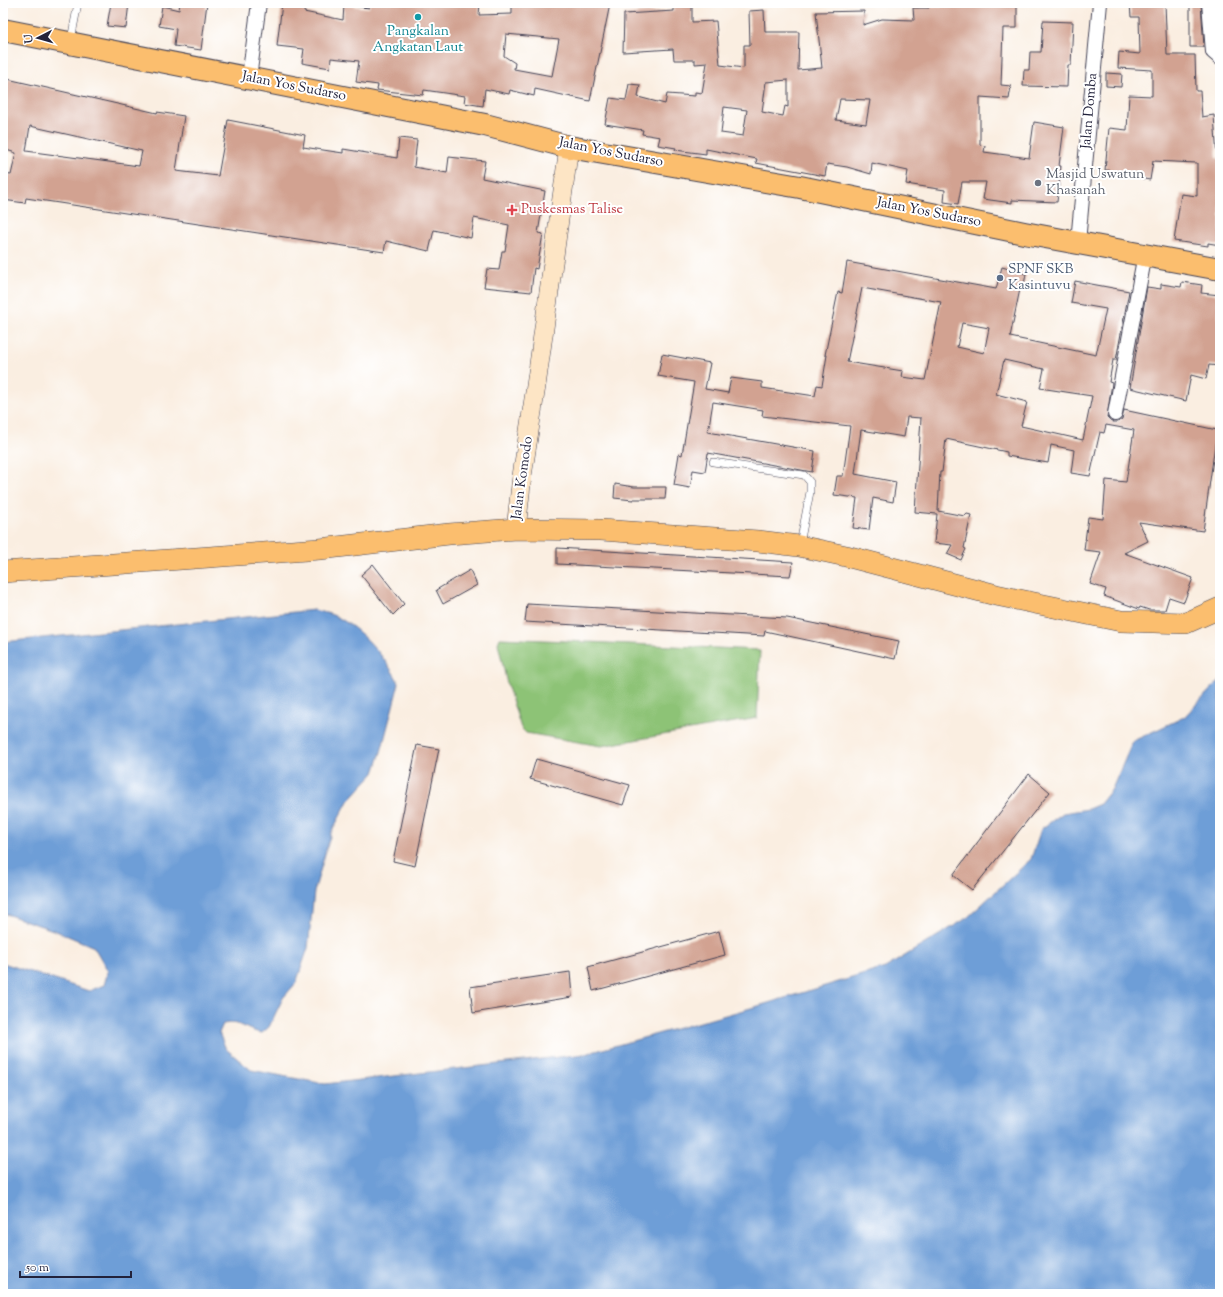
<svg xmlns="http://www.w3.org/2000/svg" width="1223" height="1297" font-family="'Sorts Mill Goudy',serif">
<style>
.green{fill:#8dc376;stroke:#587258}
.water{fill:#6e9ed7;stroke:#486089}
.building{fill:#d2a291;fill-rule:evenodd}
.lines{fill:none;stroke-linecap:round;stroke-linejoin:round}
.lane-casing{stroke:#424154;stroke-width:8}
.street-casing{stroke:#424154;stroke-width:16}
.secondary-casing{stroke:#424154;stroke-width:20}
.primary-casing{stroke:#424154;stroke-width:22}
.highway-casing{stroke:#424154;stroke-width:24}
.lane{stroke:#fff;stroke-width:7}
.street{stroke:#fff;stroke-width:14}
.secondary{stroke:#fde5c5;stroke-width:19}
.primary{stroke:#fbbe6e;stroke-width:21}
.highway{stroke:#fbbe6e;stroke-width:22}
.culture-dot{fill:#0f9aa8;stroke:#fff;stroke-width:1.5}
.worship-dot{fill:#6b7280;stroke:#fff;stroke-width:1.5}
.health-dot{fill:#e0444e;stroke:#fff;stroke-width:1.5}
.service-dot{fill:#5c6f8a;stroke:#fff;stroke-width:1.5}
.labels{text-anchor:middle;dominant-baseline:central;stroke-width:4;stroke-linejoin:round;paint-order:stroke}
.culture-label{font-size:14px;fill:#0d838f;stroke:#fff}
.street-label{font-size:14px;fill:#22223b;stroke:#fff}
.worship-label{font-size:14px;fill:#5b616d;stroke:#fff;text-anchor:start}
.health-label{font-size:14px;fill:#be3a42;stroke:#fff;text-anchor:start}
.service-label{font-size:14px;fill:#4e5e75;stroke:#fff;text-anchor:start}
</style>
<rect width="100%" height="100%" fill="#fff"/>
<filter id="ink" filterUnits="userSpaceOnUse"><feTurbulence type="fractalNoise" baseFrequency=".025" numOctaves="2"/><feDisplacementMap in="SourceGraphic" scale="8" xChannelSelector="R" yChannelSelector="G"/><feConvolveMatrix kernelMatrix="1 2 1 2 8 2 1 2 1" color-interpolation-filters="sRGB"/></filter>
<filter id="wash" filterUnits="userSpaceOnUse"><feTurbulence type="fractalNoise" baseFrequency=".012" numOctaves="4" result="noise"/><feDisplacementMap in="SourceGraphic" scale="16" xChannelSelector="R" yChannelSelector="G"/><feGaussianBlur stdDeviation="0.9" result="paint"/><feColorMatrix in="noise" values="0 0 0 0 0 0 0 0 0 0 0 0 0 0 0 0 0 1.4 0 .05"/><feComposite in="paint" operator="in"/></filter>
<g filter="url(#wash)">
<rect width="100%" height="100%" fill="#faeee1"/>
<!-- green -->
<path class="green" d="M 500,638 L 760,650 L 757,718 L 601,746 L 526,733 L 521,728 L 507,684 L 498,643 Z"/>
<!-- water -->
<path class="water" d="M 314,610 C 320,612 329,613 335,616 C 362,629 385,657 399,683 L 381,752 L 374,773 L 348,801 L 331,833 L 314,892 L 308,948 L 296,983 L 283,998 L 269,1027 L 262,1033 C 246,1031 240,1020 223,1024 L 219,1033 L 226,1049 L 251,1070 L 325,1084 L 585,1054 L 758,1006 L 885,968 L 967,918 L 1031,859 L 1041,829 L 1063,813 L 1088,809 L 1100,804 L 1112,789 L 1133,741 L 1184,717 L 1220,680 L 1220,1294 L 3,1294 L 3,963 L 89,991 L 104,985 L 108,971 L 94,947 L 56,931 L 3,913 L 3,642 Z"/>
<g id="blocks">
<!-- building -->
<path class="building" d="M 111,3 L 129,3 L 126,28 L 107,26 Z
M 180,3 L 207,3 L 201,50 L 174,46 L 176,29 L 159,26 L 162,6 L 179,10 Z
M 282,3 L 304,3 L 304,12 L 343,20 L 344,5 L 369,8 L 370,3 L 418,3 L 434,5 L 434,3 L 480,3 L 479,15 L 512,14 L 512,4 L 610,4 L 590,101 L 535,89 L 534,96 L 510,90 L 509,94 L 485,89 L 483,106 L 464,103 L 465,96 L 424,90 L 423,95 L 377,90 L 378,85 L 356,82 L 359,61 L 331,58 L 330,68 L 302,63 L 304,49 L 277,46 ZM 506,34 L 559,39 L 552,76 L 514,69 L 515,63 L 504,56 Z
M 979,3 L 1017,3 L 1017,28 L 1003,28 L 1001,85 L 1011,86 L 1009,99 L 980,97 L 980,145 L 985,146 L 984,152 L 1029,158 L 1034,122 L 1064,127 L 1059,166 L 1061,166 L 1057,202 L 1012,200 L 1012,203 L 983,199 L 986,182 L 962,182 L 958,204 L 944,202 L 945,190 L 906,184 L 908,171 L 872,163 L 871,174 L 847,167 L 827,164 L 825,176 L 756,163 L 757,159 L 706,149 L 706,154 L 675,150 L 676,148 L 658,145 L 660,137 L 642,134 L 643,130 L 605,124 L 610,98 L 626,100 L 629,84 L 640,85 L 638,97 L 665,104 L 667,94 L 695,96 L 695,92 L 702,93 L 707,63 L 695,64 L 695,60 L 674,60 L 673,49 L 623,52 L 624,14 L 674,11 L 674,4 L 692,5 L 692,22 L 716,21 L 720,65 L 744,68 L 744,45 L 750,45 L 749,11 L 764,10 L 765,32 L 799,32 L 798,70 L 822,68 L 816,12 L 864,11 L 863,25 L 882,19 L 914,20 L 913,8 L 929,8 L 929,6 L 979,6 ZM 788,80 L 788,107 L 785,106 L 783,116 L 762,112 L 766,82 ZM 840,99 L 870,100 L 866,124 L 836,120 ZM 724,107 L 747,110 L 743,136 L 721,133 Z
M 1130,3 L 1165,3 L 1167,55 L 1195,55 L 1196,91 L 1200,91 L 1202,117 L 1214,115 L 1217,158 L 1220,159 L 1220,245 L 1208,243 L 1208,246 L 1174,241 L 1181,194 L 1197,196 L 1197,163 L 1153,161 L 1150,180 L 1127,176 L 1127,172 L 1105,170 L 1109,128 L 1127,130 L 1129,95 L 1152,96 L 1152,70 L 1118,68 L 1119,52 L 1140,54 L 1139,17 L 1131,17 Z
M 1190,3 L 1201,3 L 1204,47 L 1190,47 Z
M 1043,21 L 1073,22 L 1071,65 L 1068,65 L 1067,87 L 1023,86 L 1024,70 L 1029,70 L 1030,52 L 1041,52 Z
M 1106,73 L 1122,74 L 1121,87 L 1106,86 Z
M 3,78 L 157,113 L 157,112 L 184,116 L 176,171 L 218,176 L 228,120 L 305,135 L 303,147 L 343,153 L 343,149 L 397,158 L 399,138 L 417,140 L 414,167 L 447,173 L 449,157 L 485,161 L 482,178 L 545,191 L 538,233 L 543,234 L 537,269 L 534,268 L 531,292 L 484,287 L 487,269 L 499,270 L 502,251 L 505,251 L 509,225 L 474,218 L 471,238 L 434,230 L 429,251 L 386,241 L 384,252 L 26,198 L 25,203 L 3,200 L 3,174 L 11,175 L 16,153 L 3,149 ZM 30,126 L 142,151 L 139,166 L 26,151 Z
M 847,262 L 996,289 L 1002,267 L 1026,274 L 1023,290 L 1020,289 L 1010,337 L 1096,355 L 1106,309 L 1071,303 L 1075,281 L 1129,291 L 1116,360 L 1113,360 L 1109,382 L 1112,383 L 1107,417 L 1113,422 L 1118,422 L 1122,419 L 1124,410 L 1217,430 L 1203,531 L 1139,522 L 1148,541 L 1124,553 L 1193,578 L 1184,602 L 1169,597 L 1165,610 L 1149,610 L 1140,607 L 1139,609 L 1104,596 L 1106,589 L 1090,584 L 1101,552 L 1084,550 L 1088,517 L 1103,519 L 1106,480 L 1126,482 L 1134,430 L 1106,425 L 1104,433 L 1100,432 L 1090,476 L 1071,473 L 1074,450 L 1051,445 L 1048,463 L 1007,456 L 1007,452 L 946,439 L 942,472 L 940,472 L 938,511 L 965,516 L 967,514 L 971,515 L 964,548 L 966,549 L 961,560 L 947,554 L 952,545 L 934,543 L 937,514 L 915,512 L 921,418 L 907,417 L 904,437 L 861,430 L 855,474 L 896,482 L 893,502 L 873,498 L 869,530 L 853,528 L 857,498 L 834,495 L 837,476 L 843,476 L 850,426 L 762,416 L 763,410 L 713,402 L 708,432 L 815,451 L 812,472 L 708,453 L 705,472 L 693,470 L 690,488 L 674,485 L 679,454 L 682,455 L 694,382 L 658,376 L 662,354 L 710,363 L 705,389 L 728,393 L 731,378 L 762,382 L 762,388 L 815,396 L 817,385 L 822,386 L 827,355 L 825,355 L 838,292 L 842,293 ZM 862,288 L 941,302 L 925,380 L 902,377 L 903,371 L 847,362 ZM 962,323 L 989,328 L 984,353 L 957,347 ZM 1004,360 L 1044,369 L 1040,388 L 1092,396 L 1083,440 L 1021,426 L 1027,402 L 996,394 Z
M 1182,282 L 1202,285 L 1201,293 L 1220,295 L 1218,318 L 1220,318 L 1220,366 L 1209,365 L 1206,379 L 1191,375 L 1186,401 L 1130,388 L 1147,287 L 1161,289 L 1161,284 L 1181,287 Z
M 615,484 L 634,487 L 666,487 L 665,499 L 633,499 L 633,500 L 614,498 Z
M 557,548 L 793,562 L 790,576 L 557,564 Z
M 373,564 L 404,604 L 393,615 L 361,575 Z
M 470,570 L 477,585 L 443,604 L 436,590 Z
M 527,604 L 787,618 L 899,641 L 895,659 L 765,631 L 764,636 L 525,622 Z
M 417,745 L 439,749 L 415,866 L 393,861 Z
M 536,759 L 630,785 L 623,805 L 530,779 Z
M 1029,774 L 1050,792 L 972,890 L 953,875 Z
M 719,931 L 725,955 L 593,991 L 588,967 Z
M 570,972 L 572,997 L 473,1013 L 470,987 Z"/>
</g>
</g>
<g filter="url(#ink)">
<use href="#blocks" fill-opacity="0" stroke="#424154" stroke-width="1"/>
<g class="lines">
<defs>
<path id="lane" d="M 71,40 L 78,3
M 713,462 L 804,475 L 810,482 L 810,492 L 800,544"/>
<path id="street" d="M 1209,3 L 1213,52 L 1220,58
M 249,78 L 259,3
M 1078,242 L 1100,3
M 1115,414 L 1145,254"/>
<path id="secondary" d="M 516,529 L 522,476 L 536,386 L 569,147"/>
<path id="primary" d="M 3,572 L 320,549 L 449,534 L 516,529 L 601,530 L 758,541 L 799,546 L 846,556 L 996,595 L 1121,621 L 1186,623 L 1220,608"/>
<path id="highway" d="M 3,30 L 485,125 L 569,147 L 800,187 L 1024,233 L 1220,269"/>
</defs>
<!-- lane casing -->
<use href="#lane" class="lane-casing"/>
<!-- street casing -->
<use href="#street" class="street-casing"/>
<!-- secondary casing -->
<use href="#secondary" class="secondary-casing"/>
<!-- primary casing -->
<use href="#primary" class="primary-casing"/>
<!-- highway casing -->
<use href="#highway" class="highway-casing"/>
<!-- lane -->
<use href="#lane" class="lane"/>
<!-- street -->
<use href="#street" class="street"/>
<!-- secondary -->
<use href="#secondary" class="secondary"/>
<!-- primary -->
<use href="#primary" class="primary"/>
<!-- highway -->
<use href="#highway" class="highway"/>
</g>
</g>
<!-- markers -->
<circle class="culture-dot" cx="418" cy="17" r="4"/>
<circle class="worship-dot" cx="1038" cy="183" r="4"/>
<path class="health-dot" d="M510 204h4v4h4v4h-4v4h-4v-4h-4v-4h4z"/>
<circle class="service-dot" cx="1000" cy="278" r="4"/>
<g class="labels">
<!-- culture labels -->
<g class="culture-label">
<text x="418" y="32">Pangkalan<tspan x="418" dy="16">Angkatan Laut</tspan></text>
</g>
<!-- street labels -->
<g class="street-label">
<text transform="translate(294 87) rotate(11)">Jalan Yos Sudarso</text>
<text transform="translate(1090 111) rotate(-85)">Jalan Domba</text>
<text transform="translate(611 153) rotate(11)">Jalan Yos Sudarso</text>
<text transform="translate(929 213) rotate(11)">Jalan Yos Sudarso</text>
<text transform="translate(523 478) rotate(-82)">Jalan Komodo</text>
</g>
<!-- worship labels -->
<g class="worship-label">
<text x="1046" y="175">Masjid Uswatun<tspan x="1046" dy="16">Khasanah</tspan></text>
</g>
<!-- health labels -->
<g class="health-label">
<text x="521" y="210">Puskesmas Talise</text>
</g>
<!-- service labels -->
<g class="service-label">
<text x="1008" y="270">SPNF SKB<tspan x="1008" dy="16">Kasintuvu</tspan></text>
</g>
</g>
<!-- margin -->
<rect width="1223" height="1297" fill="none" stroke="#fff" stroke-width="16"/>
<!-- north arrow -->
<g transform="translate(38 38) rotate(264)" stroke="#ffffff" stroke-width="3" paint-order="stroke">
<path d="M0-3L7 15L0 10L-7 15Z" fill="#22223b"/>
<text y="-6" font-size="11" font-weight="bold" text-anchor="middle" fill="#22223b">U</text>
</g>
<!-- scale -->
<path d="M20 1271v6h111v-6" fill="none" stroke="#22223b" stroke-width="2"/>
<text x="26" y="1271" font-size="12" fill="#22223b" stroke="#ffffff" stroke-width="3" paint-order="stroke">50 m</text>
</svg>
